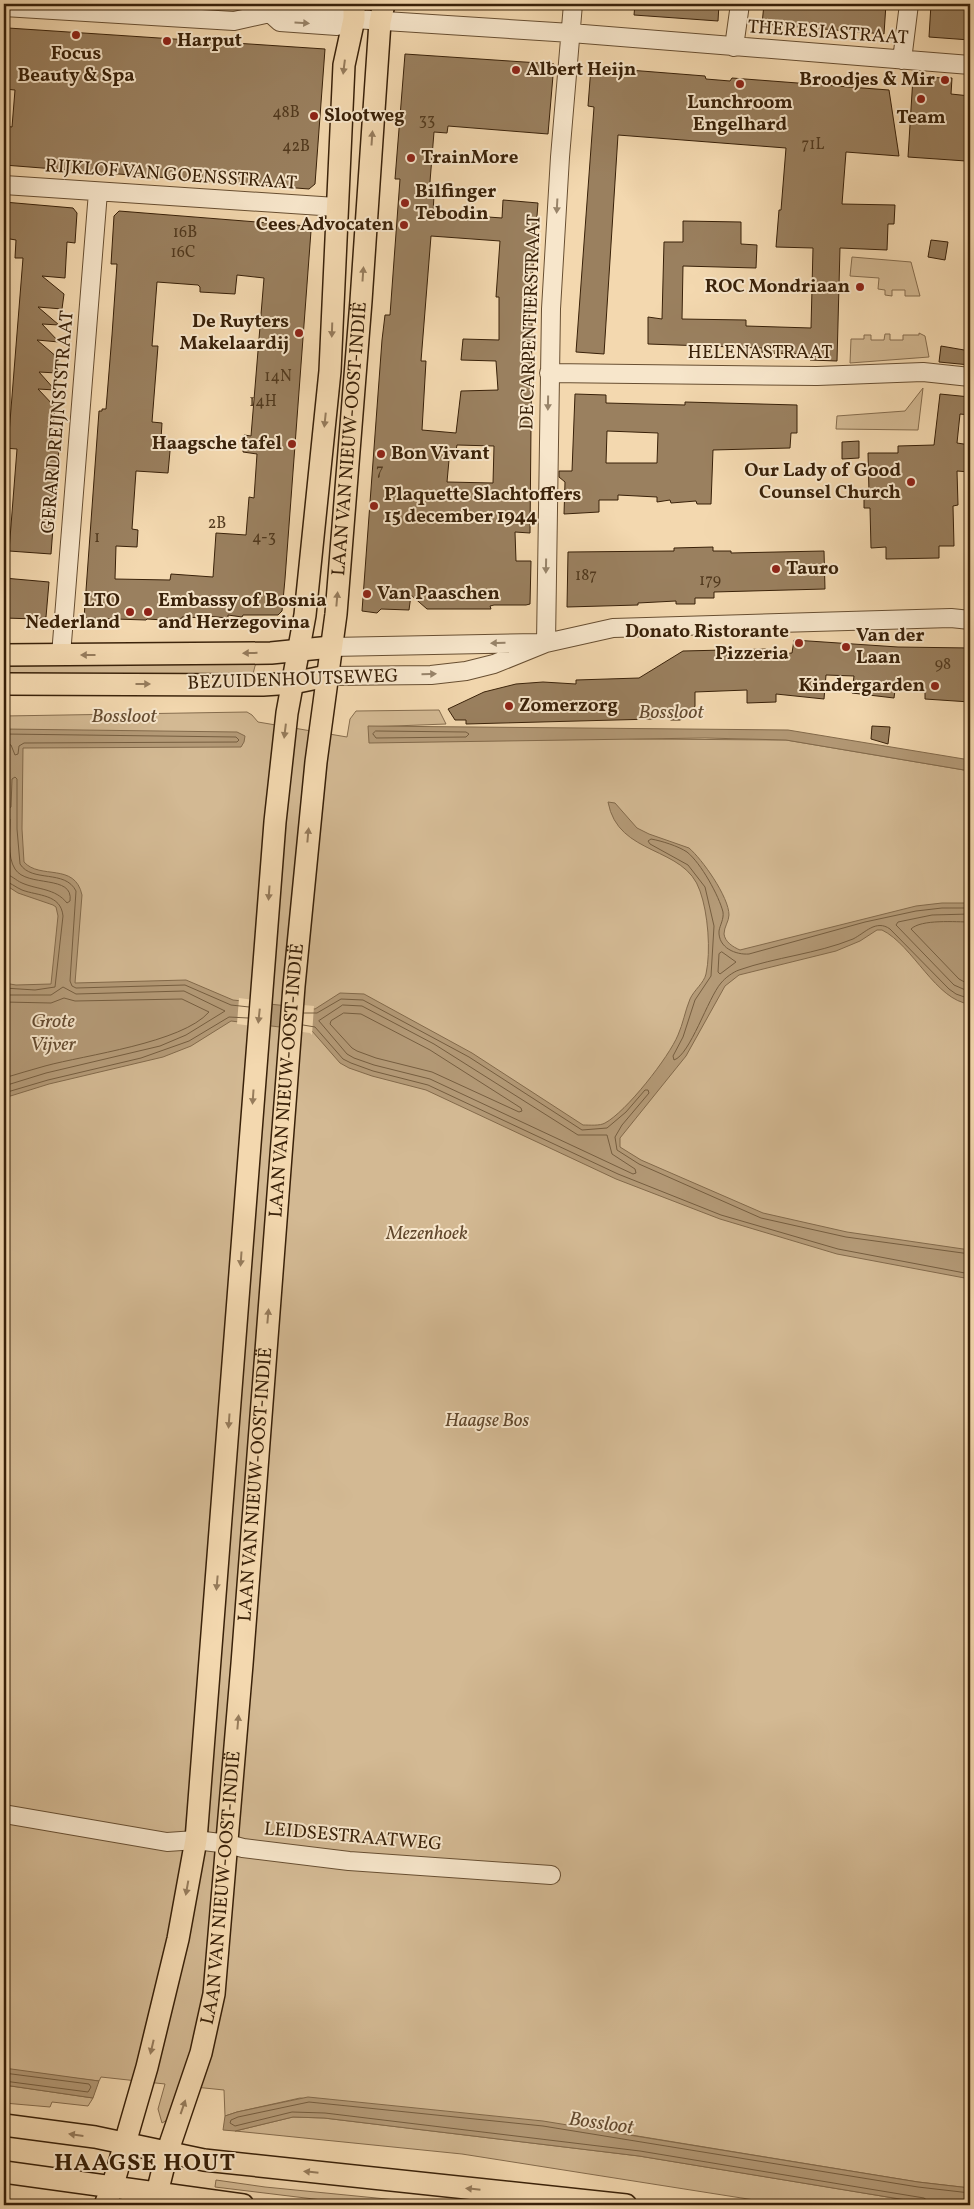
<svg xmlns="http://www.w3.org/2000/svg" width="974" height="2209" font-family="Vollkorn,serif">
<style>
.green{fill:#d3b993;stroke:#866d4e}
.water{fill:#b49a77;stroke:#836a4b}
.pier{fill:#f3d8af}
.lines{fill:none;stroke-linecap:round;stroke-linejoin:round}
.shore{stroke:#765e40;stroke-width:1}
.building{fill:#9a805f;stroke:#392109;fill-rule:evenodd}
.minor-casing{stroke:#684f32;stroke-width:20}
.major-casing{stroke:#392109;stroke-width:24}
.minor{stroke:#f7e6cb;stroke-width:18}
.major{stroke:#f3d8af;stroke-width:21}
.oneway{fill:#98846a}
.oneway2{fill:#967c5c}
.poi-dot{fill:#8f2418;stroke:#f7e6cb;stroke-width:2}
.labels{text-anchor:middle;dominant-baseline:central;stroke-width:4;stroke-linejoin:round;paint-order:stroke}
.number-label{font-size:16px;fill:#51391e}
.street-label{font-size:19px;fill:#392109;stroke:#f7e6cb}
.poi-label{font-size:19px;font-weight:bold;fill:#392109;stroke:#f7e6cb;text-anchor:start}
.park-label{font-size:19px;font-style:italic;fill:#60472c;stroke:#f7e6cb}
.water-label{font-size:20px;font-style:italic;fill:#644b30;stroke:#f7e6cb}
.district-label{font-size:24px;font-weight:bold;letter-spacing:1px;fill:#392109;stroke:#f7e6cb}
</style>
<rect width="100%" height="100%" fill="#f3d8af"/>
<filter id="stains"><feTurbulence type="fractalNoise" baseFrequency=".004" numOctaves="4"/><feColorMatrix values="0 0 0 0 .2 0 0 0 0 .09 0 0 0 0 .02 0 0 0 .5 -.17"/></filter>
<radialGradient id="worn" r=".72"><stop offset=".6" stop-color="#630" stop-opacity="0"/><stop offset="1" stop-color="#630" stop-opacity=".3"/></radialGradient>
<!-- green -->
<path class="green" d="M 852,257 L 911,262 L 920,296 L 905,296 L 905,290 L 892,290 L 892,296 L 885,295 L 885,290 L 878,289 L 879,278 L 850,276 Z
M 919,333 L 925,336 L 929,357 L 850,363 L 851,339 L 864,339 L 864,335 L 871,335 L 871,340 L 884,340 L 885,334 L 890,334 L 890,340 L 903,340 L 903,335 L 919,335 Z
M 923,388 L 918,430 L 836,429 L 837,416 L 905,411 Z
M 256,662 L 253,674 L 4,674 L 4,665 Z
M 439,710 L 446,724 L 368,727 L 636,739 L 786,740 L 970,771 L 970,2188 L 918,2182 L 613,2132 L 300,2098 L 237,2112 L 225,2116 L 224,2090 L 185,2086 L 169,2119 L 162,2123 L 158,2109 L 165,2084 L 101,2077 L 99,2081 L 4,2070 L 4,716 L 247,712 L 252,715 L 258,722 L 347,737 L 350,719 L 356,711 Z
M 4,2085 L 93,2098 L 88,2106 L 52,2102 L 50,2107 L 4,2103 Z
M 293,2117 L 324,2118 L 639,2156 L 930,2204 L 953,2205 L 786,2205 L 462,2154 L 235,2131 Z
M 216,2180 L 265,2187 L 447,2205 L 363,2205 L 215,2187 Z"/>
<!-- water -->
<path class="water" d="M 368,726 L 788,730 L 970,760 L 970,771 L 786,740 L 705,738 L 369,743 Z
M 4,729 L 237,732 L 245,736 L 244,742 L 241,747 L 23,748 L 22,829 L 24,862 C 40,880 75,862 82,895 L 75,983 L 186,980 L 233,1000 L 315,1009 L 340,993 L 364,994 L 472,1053 L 583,1125 C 590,1125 600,1126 605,1123 C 626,1112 669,1057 678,1035 C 683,1024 685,1011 690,999 C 694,990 704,983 706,974 C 711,951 708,913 700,891 C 685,845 618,857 608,802 L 615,803 L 637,828 L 649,834 L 689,848 C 702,859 729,897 729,915 C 729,921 724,927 724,934 C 725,942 733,947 740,950 L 916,906 L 942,903 L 970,903 L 970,1004 C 936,1001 913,945 882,930 L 877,930 L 860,941 L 836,951 L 739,975 L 725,986 L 686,1056 L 620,1138 L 620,1147 L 641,1160 L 763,1213 L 847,1232 L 970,1250 L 970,1279 L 837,1254 L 720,1219 L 616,1179 L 426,1090 L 372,1076 L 349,1068 L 340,1063 L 312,1031 L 231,1021 L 191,1046 L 163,1057 L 49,1084 L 4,1098 L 4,983 L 16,985 L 51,984 L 58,916 L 56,907 L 53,905 L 18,893 L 4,884 L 4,820 L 6,814 L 8,749 L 4,748 Z
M 4,2068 L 99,2081 L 93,2098 L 4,2085 Z
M 308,2097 L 543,2121 L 918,2182 L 970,2188 L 970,2205 L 930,2204 L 639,2156 L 324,2118 L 293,2117 L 235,2131 L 223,2130 L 225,2116 L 237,2112 Z"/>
<!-- pier -->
<path class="pier" d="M 239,998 L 271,1002 L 269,1028 L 237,1024 Z
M 282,1003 L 314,1006 L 312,1035 L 310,1033 L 280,1029 Z"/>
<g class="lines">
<!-- shore -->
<path class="shore" d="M 376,731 L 466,732 L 469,734 L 466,737 L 376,738 L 373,734 Z
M 4,734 L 236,737 L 239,740 L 237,742 L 24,743 L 19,746 L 18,754 L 15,755 L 11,745 L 4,743
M 4,811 L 11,807 L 12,779 L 15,777 L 17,779 L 17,829 L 20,864 C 32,883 65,869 76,891 L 70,981 L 72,986 L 76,988 L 185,985 L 231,1005 L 249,1007
M 4,817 L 10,819 C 10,834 7,857 15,869 C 27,888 74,874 70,901 L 67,903 C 55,888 38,890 22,883 C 15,880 12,875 4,874
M 4,881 C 10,882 15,887 22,890 C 38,896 61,894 63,916 L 55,987 L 35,990 L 4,988
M 970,908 L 942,908 L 916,911 L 865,922 L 749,954 C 736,955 718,948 719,931 C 720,925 724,919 723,912 C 719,896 701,863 687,852 C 678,846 662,841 651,839 L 648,841 L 650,844 L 688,865 L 705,887 L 714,926 L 711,976 L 695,1000 L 683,1037 L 673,1056 L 674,1060 C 690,1055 708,998 721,983 C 725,978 733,972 739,970 C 776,957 816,954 853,939 C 865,933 876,919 890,929 L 949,989 L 956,994 L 970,999
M 970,914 L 932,915 L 898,922 L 896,925 L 954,985 L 970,992
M 970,922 C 956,922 921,919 911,929 L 959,979 L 970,985
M 722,952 L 736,962 L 720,974 L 718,972 L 719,954 Z
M 4,995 L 51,995 L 63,987 L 76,994 L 184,991 L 225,1011 L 186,1035 L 160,1046 L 46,1073 L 4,1086
M 4,1002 L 51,1003 L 64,998 L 75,1001 L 182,999 L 209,1012 C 182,1043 85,1055 45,1066 C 31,1070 17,1074 4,1078
M 343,1005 L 362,1006 L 434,1044 L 578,1135 L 607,1135 L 612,1154 L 635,1169 L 636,1173 L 633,1174 L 430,1079 L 374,1065 L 354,1058 L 347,1054 L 319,1021 Z
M 304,1013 L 317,1013 L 341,999 L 363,1000 L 469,1057 L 582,1130 L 607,1128 L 626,1112 L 645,1090 L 648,1090 L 649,1093 L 622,1125 L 615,1137 L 617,1150 L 639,1164 L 761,1218 L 846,1237 L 970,1254
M 344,1013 L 361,1014 L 430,1050 L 521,1108 L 522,1111 L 519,1112 L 432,1072 L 376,1058 L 357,1051 L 352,1048 L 330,1024 L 331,1021 Z
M 303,1025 L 315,1027 L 343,1059 L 351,1063 L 373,1071 L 428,1085 L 618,1174 L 721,1215 L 838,1249 L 970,1274
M 4,1093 L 48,1080 L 141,1058 L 189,1041 L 229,1017 L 248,1018
M 4,2073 L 89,2084 L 91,2087 L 88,2092 L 4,2081
M 929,2205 L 928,2201 L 924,2198 L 640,2151 L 325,2113 L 292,2112 L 235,2126 L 230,2123 L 231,2120 L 238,2117 L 309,2102 L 543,2126 L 918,2187 L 970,2193"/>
</g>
<!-- building -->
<path class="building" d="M 635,4 L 719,4 L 718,21 L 634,15 Z
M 764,4 L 886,4 L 884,34 L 762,24 Z
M 931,4 L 970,4 L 970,40 L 929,37 Z
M 8,28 L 325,49 L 315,184 L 309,189 L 296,188 L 4,165 L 4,129 L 5,126 L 12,127 L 15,90 L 4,89 L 4,31 L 8,31 Z
M 405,54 L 554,64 L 548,134 L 448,126 L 447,133 L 434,132 L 429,194 L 434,195 L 433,213 L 502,218 L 503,200 L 538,203 L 529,320 L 532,320 L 530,533 L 515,532 L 516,561 L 531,561 L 530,604 L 526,605 L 494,605 L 490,606 L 491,609 L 427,609 L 411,595 L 409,610 L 381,609 L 377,613 L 362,611 L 382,340 L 385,315 L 390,315 L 400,179 L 395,179 ZM 431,236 L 500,241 L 496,297 L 499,297 L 499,340 L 463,339 L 461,360 L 496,361 L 498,390 L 461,391 L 456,433 L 422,430 L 426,361 L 421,361 ZM 457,445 L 494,446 L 493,483 L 447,482 L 450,449 L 456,450 Z
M 591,67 L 705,76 L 706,79 L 730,81 L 732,78 L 889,90 L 899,156 L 846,152 L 842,204 L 895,205 L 894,224 L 888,224 L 887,250 L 840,248 L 837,361 L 810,360 L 810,354 L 762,353 L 762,348 L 648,344 L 648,317 L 662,319 L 664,242 L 683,242 L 683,221 L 741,222 L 741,244 L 757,245 L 756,268 L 683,266 L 682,319 L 746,320 L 746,326 L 811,328 L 813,248 L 776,247 L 779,210 L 781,210 L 786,148 L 618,135 L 604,354 L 576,352 L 594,107 L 588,106 Z
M 913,77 L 952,78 L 951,94 L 970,96 L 970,160 L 966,159 L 966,161 L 908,157 Z
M 4,202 L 73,208 L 77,213 L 75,243 L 67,242 L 65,278 L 42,276 L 64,294 L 62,309 L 38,307 L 59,325 L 42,324 L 59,342 L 37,340 L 58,358 L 57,373 L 39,372 L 55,390 L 38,389 L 55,407 L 52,439 L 59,448 L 51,554 L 9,551 L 17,449 L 4,448 L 4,433 L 9,434 L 23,258 L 15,258 L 16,240 L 4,238 Z
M 119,211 L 307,226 L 311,231 L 285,579 L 282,611 L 278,615 L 243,615 L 242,617 L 228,615 L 228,618 L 206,616 L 206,618 L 182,617 L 182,619 L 164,618 L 164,620 L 147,619 L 146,620 L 84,618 L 99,411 L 102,411 L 102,409 L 106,409 L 112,335 L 117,264 L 111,264 L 114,216 ZM 237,275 L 264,278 L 251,436 L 244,435 L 243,452 L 257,454 L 254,498 L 249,497 L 246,535 L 216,533 L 213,577 L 171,574 L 170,580 L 115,579 L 116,546 L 137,547 L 138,530 L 132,529 L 136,471 L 168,473 L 171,440 L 161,439 L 162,423 L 152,422 L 158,346 L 152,346 L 157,282 L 198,285 L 200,287 L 200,292 L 235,294 Z
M 931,240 L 948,242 L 945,260 L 928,257 Z
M 941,346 L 970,351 L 970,365 L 939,362 Z
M 575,394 L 606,395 L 606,403 L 685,405 L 685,402 L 797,405 L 797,433 L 791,433 L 790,448 L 713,450 L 711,504 L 697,504 L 696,501 L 671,503 L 670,500 L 657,502 L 657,497 L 618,495 L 618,500 L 599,500 L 599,512 L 564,514 L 565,482 L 559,477 L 559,471 L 572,471 ZM 607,431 L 658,433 L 657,463 L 606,463 Z
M 940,394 L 970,397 L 970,415 L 960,414 L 957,443 L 970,445 L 970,472 L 957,471 L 958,505 L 953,506 L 954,546 L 939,546 L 939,558 L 886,559 L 886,547 L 871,548 L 870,508 L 864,508 L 864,493 L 869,493 L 868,453 L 898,453 L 898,446 L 934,445 Z
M 859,441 L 859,458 L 842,459 L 842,442 Z
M 713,547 L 713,551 L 731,551 L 731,553 L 824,551 L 825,589 L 714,592 L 714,598 L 695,598 L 695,604 L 676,604 L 676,601 L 638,603 L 638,605 L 567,607 L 568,552 L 674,551 L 674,548 Z
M 4,578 L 49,582 L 46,617 L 38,619 L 4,618 Z
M 794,640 L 898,647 L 970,648 L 970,702 L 925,699 L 925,690 L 895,690 L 894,698 L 852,693 L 854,676 L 826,675 L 824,699 L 776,694 L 776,702 L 747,703 L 747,690 L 695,692 L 695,706 L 691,714 L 680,720 L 671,720 L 659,714 L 653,719 L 466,724 L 466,720 L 455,720 L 448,709 L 484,692 L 516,684 L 543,682 L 576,684 L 576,680 L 639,678 L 683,651 L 767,649 L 767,655 L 792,653 Z
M 872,726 L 890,727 L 888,744 L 871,739 Z"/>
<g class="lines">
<defs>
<path id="minor" d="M 4,7 L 234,21 L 270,13 L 281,7 L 338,9 L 354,19
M 270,13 L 280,22 L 337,26 L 354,19 L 571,33 L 970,65
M 734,47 L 740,4
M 902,60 L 909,4
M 4,185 L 336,207
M 549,373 L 817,376 L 923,372 L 970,377
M 546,643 L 551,309 L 560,157 L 573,4
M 331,647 L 538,643
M 61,655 L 98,192
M 327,676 L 431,675 L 466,671 L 494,664 L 546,643 L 613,628 L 951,618 L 970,620
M 4,1814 L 167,1842 L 196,1840 L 228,1844 L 243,1848 L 349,1861 L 551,1875"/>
<g id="major">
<path d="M 4,655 L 271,653 L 331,647"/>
<path d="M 4,684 L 263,685 L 293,683 L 327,676"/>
<path d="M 4,2125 L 95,2137 L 204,2160 L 626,2205"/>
<path d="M 4,2172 L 243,2205"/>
<path d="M 105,2205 L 112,2188 L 147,2067 L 178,1939 L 196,1840 L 275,822 L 287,713 L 305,615 L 330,371 L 344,65 L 354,19 L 354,4"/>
<path id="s1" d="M 154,2205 L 167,2153 L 201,2053 L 214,1994 L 242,1664 L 294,986 L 316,762 L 336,614 L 361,301 L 380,22 L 384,4"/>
</g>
</defs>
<!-- minor casing -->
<use href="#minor" class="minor-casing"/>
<!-- major casing -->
<use href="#major" class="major-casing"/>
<!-- minor -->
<use href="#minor" class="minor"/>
<!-- major -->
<use href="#major" class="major"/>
</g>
<!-- one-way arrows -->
<defs><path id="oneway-solid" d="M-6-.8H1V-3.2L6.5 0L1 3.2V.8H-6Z" transform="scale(1.25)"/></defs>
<g class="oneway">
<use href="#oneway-solid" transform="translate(302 23) rotate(4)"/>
<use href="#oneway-solid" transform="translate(557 206) rotate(93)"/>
<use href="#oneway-solid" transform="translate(548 403) rotate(91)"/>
<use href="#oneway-solid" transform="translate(546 566) rotate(91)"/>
<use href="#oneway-solid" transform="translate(498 643) rotate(179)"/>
<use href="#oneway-solid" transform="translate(429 674) rotate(-2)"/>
</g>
<g class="oneway2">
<use href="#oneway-solid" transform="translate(344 67) rotate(97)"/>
<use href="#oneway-solid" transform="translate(372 138) rotate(-86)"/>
<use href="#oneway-solid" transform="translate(363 274) rotate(-86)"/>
<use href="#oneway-solid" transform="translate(332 330) rotate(92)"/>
<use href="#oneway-solid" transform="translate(325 420) rotate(96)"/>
<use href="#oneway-solid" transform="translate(337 599) rotate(-85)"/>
<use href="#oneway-solid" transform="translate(250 653) rotate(179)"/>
<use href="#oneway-solid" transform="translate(88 655) rotate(180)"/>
<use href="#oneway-solid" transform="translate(143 684)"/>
<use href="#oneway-solid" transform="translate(285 731) rotate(97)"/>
<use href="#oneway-solid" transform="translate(308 835) rotate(-85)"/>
<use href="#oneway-solid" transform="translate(269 893) rotate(94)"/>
<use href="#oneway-solid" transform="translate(259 1016) rotate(96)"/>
<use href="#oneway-solid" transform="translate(253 1097) rotate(94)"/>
<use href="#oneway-solid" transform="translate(241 1259) rotate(94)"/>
<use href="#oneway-solid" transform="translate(268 1316) rotate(-85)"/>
<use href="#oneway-solid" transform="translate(229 1421) rotate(94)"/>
<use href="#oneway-solid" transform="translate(217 1583) rotate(95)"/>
<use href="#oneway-solid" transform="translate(238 1722) rotate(-85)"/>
<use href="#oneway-solid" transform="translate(187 1888) rotate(100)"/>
<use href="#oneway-solid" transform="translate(152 2047) rotate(103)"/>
<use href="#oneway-solid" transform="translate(183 2107) rotate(-71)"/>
<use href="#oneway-solid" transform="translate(76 2135) rotate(-172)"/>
<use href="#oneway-solid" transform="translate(311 2172) rotate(-174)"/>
<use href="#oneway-solid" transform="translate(473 2189) rotate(-174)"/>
</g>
<!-- markers -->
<g class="poi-dot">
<circle cx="76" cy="35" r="5"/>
<circle cx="167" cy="41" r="5"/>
<circle cx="516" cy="70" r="5"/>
<circle cx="945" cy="80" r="5"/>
<circle cx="740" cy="84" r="5"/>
<circle cx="921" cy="99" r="5"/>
<circle cx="314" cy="116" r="5"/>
<circle cx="411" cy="158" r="5"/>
<circle cx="405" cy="203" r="5"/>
<circle cx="404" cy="225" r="5"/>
<circle cx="860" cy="287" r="5"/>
<circle cx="299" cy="333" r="5"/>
<circle cx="292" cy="444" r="5"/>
<circle cx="381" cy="454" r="5"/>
<circle cx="911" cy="482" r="5"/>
<circle cx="374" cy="506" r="5"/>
<circle cx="776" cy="569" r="5"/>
<circle cx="367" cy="594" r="5"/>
<circle cx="130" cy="612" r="5"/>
<circle cx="148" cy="612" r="5"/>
<circle cx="799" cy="643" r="5"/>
<circle cx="846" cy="647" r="5"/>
<circle cx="935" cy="686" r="5"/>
<circle cx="509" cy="706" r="5"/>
</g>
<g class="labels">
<!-- number labels -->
<g class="number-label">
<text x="286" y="113">48B</text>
<text x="427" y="121">33</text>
<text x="813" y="145">71L</text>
<text x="296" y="147">42B</text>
<text x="185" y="233">16B</text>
<text x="183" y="253">16C</text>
<text x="278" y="377">14N</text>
<text x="263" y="402">14H</text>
<text x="380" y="471">7</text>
<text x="217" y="524">2B</text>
<text x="97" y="538">1</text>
<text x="264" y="538">4-3</text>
<text x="586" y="576">187</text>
<text x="710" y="581">179</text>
<text x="943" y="665">98</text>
</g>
<!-- street labels -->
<g class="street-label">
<text transform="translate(828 33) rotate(4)">THERESIASTRAAT</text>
<text transform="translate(171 175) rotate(4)">RIJKLOF VAN GOENSSTRAAT</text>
<text transform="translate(531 322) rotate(-88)">DE CARPENTIERSTRAAT</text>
<text x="760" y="353">HELENASTRAAT</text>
<text transform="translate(58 422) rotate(-85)">GERARD REIJNSTSTRAAT</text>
<text stroke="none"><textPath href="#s1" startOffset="1781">LAAN VAN NIEUW-OOST-INDIË</textPath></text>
<text transform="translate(293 680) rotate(-2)">BEZUIDENHOUTSEWEG</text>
<text stroke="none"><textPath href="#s1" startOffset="1136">LAAN VAN NIEUW-OOST-INDIË</textPath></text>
<text stroke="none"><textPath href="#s1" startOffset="731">LAAN VAN NIEUW-OOST-INDIË</textPath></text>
<text transform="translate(353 1837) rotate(5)">LEIDSESTRAATWEG</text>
<text stroke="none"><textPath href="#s1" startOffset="326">LAAN VAN NIEUW-OOST-INDIË</textPath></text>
</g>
<!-- poi labels -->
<g class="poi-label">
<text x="177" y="41">Harput</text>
<text x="76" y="54" text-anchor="middle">Focus<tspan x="76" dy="22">Beauty &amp; Spa</tspan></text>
<text x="526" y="70">Albert Heijn</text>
<text x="935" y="80" text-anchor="end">Broodjes &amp; Mir</text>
<text x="740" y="103" text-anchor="middle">Lunchroom<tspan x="740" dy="22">Engelhard</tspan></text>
<text x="324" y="116">Slootweg</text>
<text x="921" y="118" text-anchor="middle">Team</text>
<text x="421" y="158">TrainMore</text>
<text x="415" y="192">Bilfinger<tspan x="415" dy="22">Tebodin</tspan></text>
<text x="394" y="225" text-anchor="end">Cees Advocaten</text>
<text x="850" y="287" text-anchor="end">ROC Mondriaan</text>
<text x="289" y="322" text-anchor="end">De Ruyters<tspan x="289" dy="22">Makelaardij</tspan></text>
<text x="282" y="444" text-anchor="end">Haagsche tafel</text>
<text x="391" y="454">Bon Vivant</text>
<text x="901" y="471" text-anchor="end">Our Lady of Good<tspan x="901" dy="22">Counsel Church</tspan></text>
<text x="384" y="495">Plaquette Slachtoffers<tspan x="384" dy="22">15 december 1944</tspan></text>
<text x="786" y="569">Tauro</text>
<text x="377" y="594">Van Paaschen</text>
<text x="120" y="601" text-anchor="end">LTO<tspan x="120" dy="22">Nederland</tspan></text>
<text x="158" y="601">Embassy of Bosnia<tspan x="158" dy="22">and Herzegovina</tspan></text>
<text x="789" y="632" text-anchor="end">Donato Ristorante<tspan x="789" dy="22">Pizzeria</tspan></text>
<text x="856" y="636">Van der<tspan x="856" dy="22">Laan</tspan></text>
<text x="925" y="686" text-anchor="end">Kindergarden</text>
<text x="519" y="706">Zomerzorg</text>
</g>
<!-- park labels -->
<g class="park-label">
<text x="427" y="1234">Mezenhoek</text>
<text x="487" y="1421">Haagse Bos</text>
</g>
<!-- water labels -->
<g class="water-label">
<text x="671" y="713">Bossloot</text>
<text x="124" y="717">Bossloot</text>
<text x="53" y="1022">Grote<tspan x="53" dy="23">Vijver</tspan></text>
<text transform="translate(601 2124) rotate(8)">Bossloot</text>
</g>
<!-- district labels -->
<g class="district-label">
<text x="145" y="2164">HAAGSE HOUT</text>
</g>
</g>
<!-- margin -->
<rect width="974" height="2209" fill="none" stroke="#f3d8af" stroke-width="20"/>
<rect x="5" y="5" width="964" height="2199" fill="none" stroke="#392109" stroke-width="2.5"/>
<rect x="10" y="10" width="954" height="2189" fill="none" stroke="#392109"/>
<rect width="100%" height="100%" filter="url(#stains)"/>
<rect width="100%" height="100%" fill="url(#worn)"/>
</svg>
